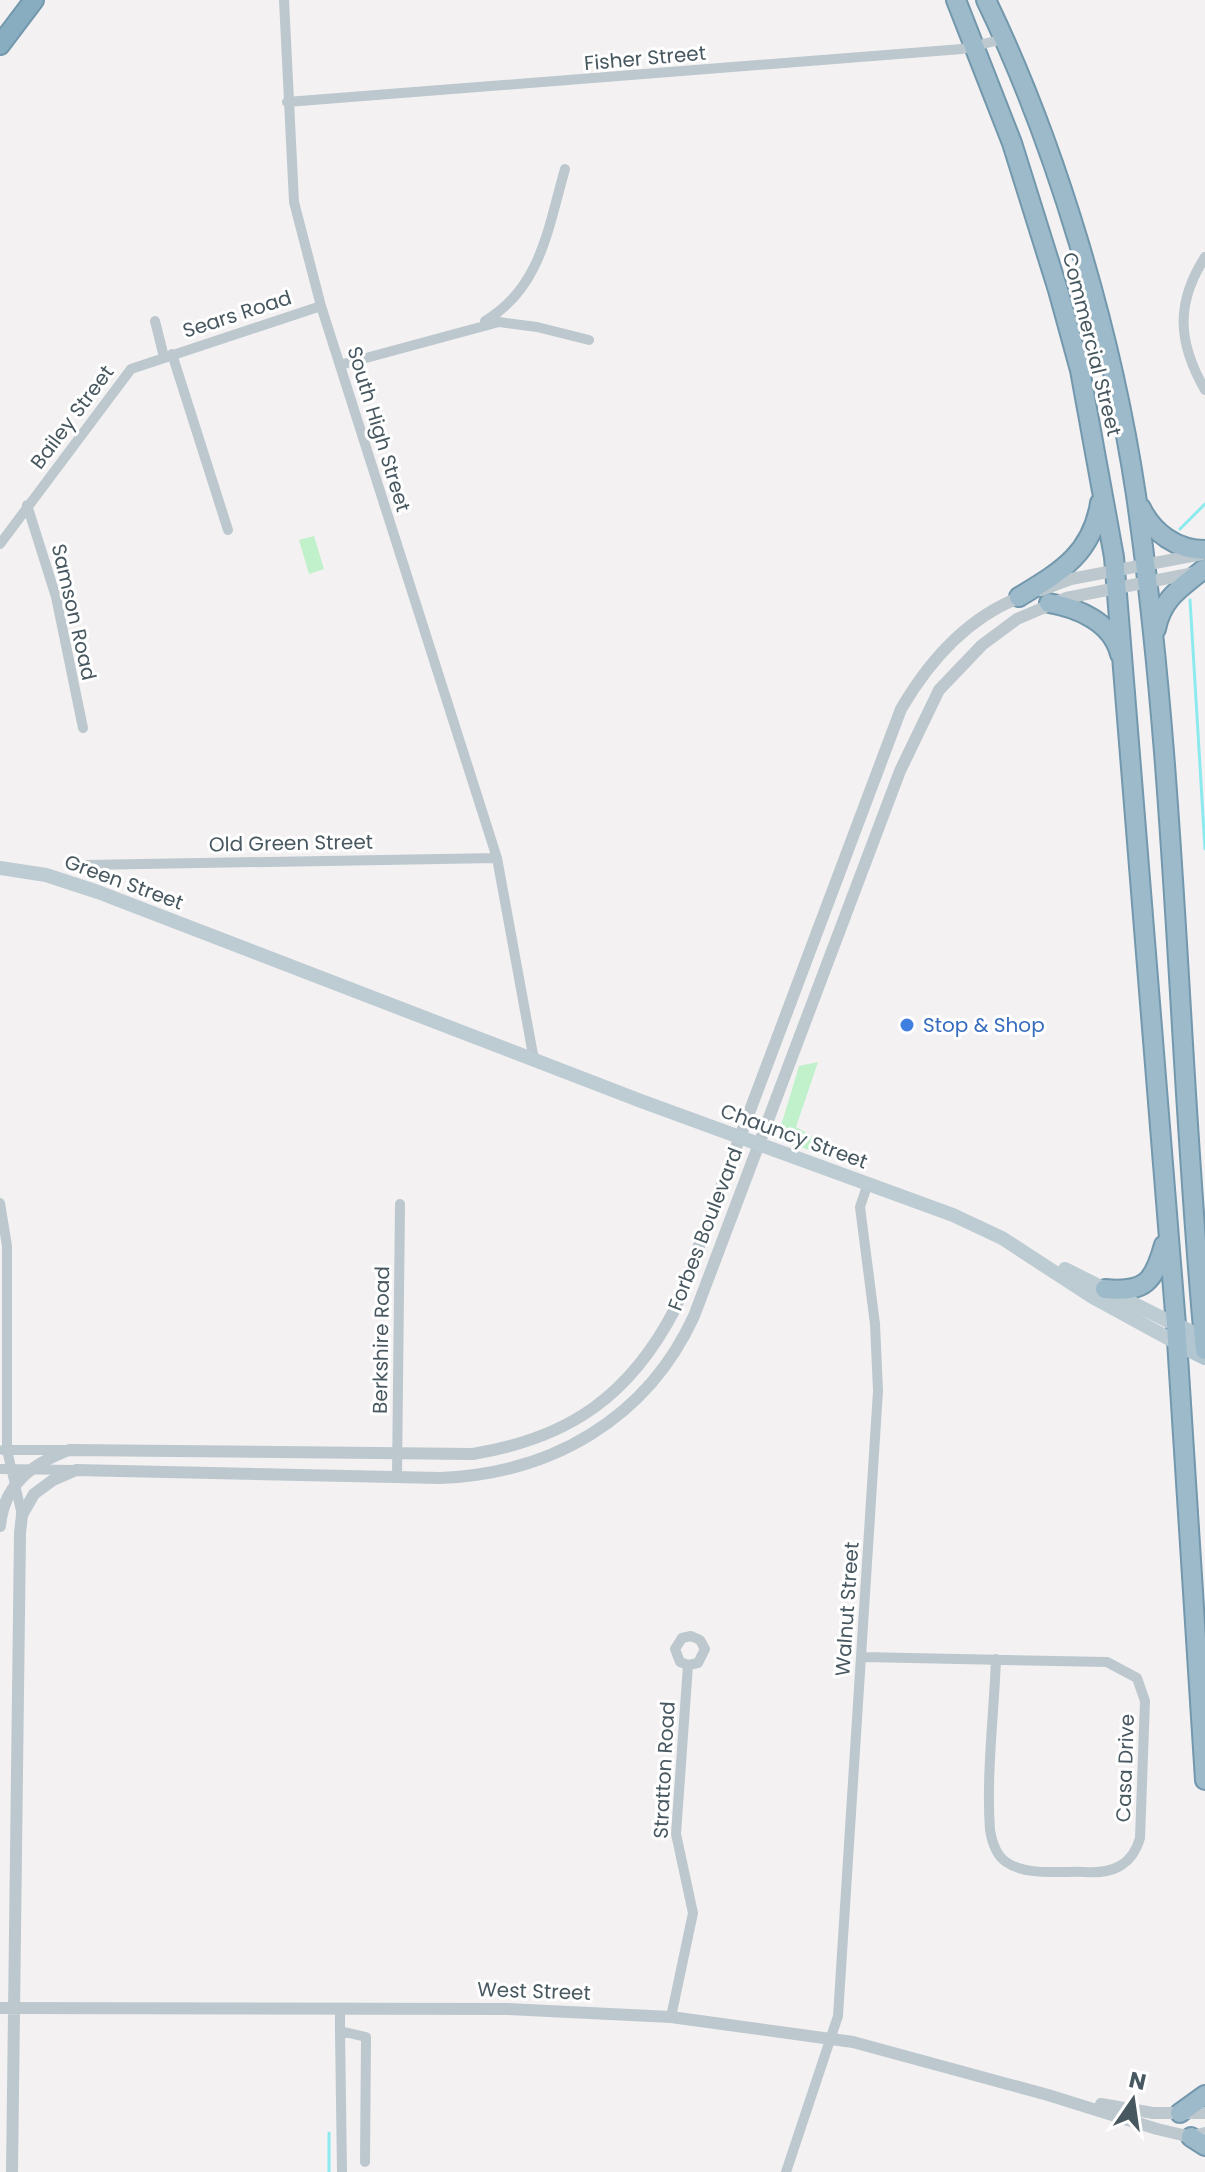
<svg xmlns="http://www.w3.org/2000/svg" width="1205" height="2172" font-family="Poppins,sans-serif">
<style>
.green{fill:#c0f1cb}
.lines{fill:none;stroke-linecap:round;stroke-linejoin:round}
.stream{stroke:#8ceaef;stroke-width:3}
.trunk-casing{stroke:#7398ad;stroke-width:22}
.motorway-casing{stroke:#7398ad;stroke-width:22}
.minor{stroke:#bcc8ce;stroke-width:10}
.tertiary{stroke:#bcc8ce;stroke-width:12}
.secondary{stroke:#bdcbd3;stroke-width:14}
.primary{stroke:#b1c6d1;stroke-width:16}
.trunk{stroke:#9cbac9;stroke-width:18}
.motorway{stroke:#88adc1;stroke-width:18}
.shop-dot{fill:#3f7fe0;stroke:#fff;stroke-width:3}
.labels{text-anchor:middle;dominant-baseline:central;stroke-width:6;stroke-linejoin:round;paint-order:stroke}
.street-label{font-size:20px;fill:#485860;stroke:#fff}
.shop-label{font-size:20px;fill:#366cbe;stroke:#fff;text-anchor:start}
</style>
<rect width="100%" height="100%" fill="#f4f1f2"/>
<!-- green -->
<path class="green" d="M 314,536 L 324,569 L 309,574 L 299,540 Z
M 818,1062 L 796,1127 L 831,1147 L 830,1157 L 777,1139 L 799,1066 Z"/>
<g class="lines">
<!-- stream -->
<path class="stream" d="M 1180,529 L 1205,504
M 1190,600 L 1205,849
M 329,2172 L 329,2133"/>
<defs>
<path id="trunk" d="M 956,0 L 1012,143 L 1058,290 L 1080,370 L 1114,557 L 1176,1325 L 1205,1780
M 986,0 C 1057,147 1112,334 1136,495 C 1177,778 1178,1066 1205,1350
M 1141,508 C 1153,533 1177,550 1205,550
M 1019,597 C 1060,572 1092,554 1100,503
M 1049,603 C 1078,608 1112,622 1120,654
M 1156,629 C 1162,598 1181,588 1204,569
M 1105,1289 C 1146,1293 1154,1281 1164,1245
M 1180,2113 L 1205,2095
M 1191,2137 L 1205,2146"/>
<path id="motorway" d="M 0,45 L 34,0"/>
</defs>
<!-- trunk casing -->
<use href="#trunk" class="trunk-casing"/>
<!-- motorway casing -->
<use href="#motorway" class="motorway-casing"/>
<!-- minor -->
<path class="minor" d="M 284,0 L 294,202 L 321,306 L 497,858 L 534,1060
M 287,102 L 962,49 L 1004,39
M 1205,257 C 1175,304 1178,343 1205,390
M 155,321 L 164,357
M 485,321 C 541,288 548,228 565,169
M 172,354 L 228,530
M 340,365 L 499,322 L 537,327 L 589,340
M 27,505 L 56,597 L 83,728
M 0,544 L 131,369 L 321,306
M 85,865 L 497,858
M 0,1203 L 7,1246 L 7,1450 L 22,1515
M 3,1450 L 67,1450
M 0,1469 L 74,1470
M 397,1476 L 400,1204
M 862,1657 L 1107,1662 L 1137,1678 L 1145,1701 L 1140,1838 C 1132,1866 1112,1874 1084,1872 C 1061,1871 1026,1876 1006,1862 C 996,1855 992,1842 990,1830 C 986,1776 994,1714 996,1659
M 340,2009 L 340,2031
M 671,2017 L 693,1913 L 676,1834 L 688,1665 L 698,1663 L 705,1649 L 700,1640 L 691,1636 L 682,1638 L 675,1649 L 680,1662 L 688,1665
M 342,2172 L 340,2031 L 366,2037 L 365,2162
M 786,2172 L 838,2016 L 878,1391 L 875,1324 L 860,1207 L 868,1183"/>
<!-- tertiary -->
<path class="tertiary" d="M 1041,590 L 1071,579 L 1202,554
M 0,1526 C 4,1484 32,1464 69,1450 L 473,1454 C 570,1438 631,1395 676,1307 L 901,709 C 929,661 969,616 1023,596
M 0,2008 L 507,2009 L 671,2017 L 853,2042 L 1048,2095 L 1157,2129 L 1191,2137 L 1205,2133
M 1101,2104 L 1153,2113 L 1205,2113
M 12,2172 L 20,1533 L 22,1515 L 34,1494 L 53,1480 L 76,1470 L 440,1478 C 551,1474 647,1419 694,1316 L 900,771 L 939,690 L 982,645 L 1017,619 L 1066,598 L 1194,573"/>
<!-- secondary -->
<path class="secondary" d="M 0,868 L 46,875 L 98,892 L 641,1101 L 953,1215 L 1002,1238 L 1091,1296 L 1177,1343
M 1065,1269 L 1176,1325"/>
<!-- primary -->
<path class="primary" d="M 1176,1325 L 1205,1340
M 1177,1343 L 1205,1357"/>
<!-- trunk -->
<use href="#trunk" class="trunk"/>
<!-- motorway -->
<use href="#motorway" class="motorway"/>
</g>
<!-- markers -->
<circle class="shop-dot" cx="907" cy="1025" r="8"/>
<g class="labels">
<!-- street labels -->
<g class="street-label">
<text transform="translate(645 58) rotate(-5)">Fisher Street</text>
<text transform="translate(237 314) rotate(-18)">Sears Road</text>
<text transform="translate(1092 344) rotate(76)">Commercial Street</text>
<text transform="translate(72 417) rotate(-53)">Bailey Street</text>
<text transform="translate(379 429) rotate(73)">South High Street</text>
<text transform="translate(74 612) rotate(77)">Samson Road</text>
<text transform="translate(291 843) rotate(-1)">Old Green Street</text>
<text transform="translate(124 882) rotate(20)">Green Street</text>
<text transform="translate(794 1136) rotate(20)">Chauncy Street</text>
<text transform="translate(705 1229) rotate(-69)">Forbes Boulevard</text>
<text transform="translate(381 1340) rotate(-89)">Berkshire Road</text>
<text transform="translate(847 1609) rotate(-86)">Walnut Street</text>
<text transform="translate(1125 1768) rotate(-88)">Casa Drive</text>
<text transform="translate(664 1770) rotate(-87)">Stratton Road</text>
<text transform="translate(534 1991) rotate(2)">West Street</text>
</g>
<!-- shop labels -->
<g class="shop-label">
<text x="923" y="1025">Stop &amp; Shop</text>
</g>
</g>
<!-- north arrow -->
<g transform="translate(1133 2100) rotate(13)" stroke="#ffffff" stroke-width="6" paint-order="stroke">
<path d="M0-6L14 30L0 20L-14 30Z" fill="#485860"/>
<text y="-12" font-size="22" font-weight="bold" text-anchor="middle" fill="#485860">N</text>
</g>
</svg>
